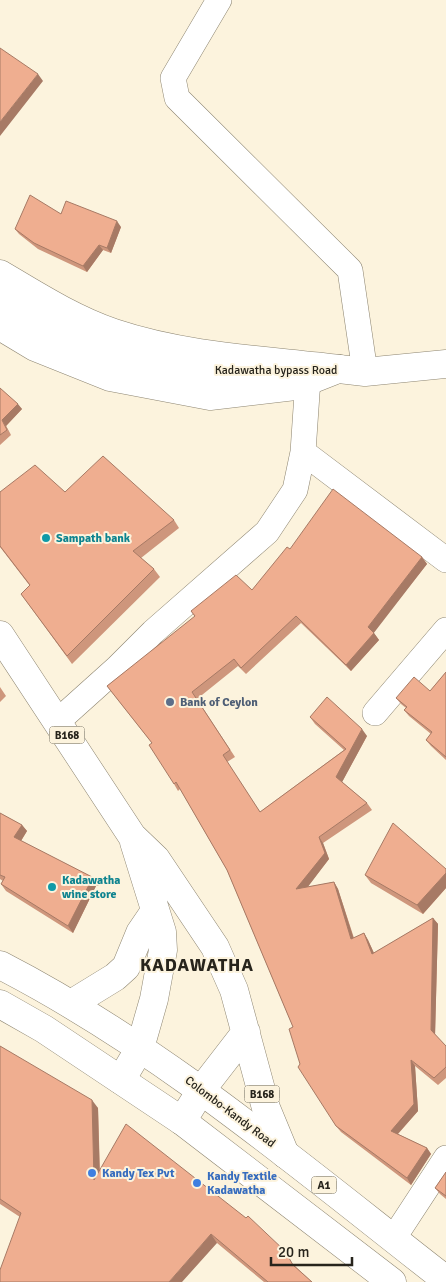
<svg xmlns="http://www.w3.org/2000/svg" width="446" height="1282" font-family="Signika,sans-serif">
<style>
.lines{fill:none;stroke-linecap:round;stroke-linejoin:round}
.minor-casing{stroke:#8d8571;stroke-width:26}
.tertiary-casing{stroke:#8d8571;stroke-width:29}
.secondary-casing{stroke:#8d8571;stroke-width:29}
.primary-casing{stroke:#8d8571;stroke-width:29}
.trunk-casing{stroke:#8d8571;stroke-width:29}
.minor{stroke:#fff;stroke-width:25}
.tertiary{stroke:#fff;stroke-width:28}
.secondary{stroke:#fff;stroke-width:28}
.primary{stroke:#fff;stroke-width:28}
.trunk{stroke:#fff;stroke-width:28}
.wall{fill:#ce967c}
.shaded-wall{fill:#a77a65}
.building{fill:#efae90;stroke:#a77a65}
.culture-dot{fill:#0f9aa8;stroke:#fcf3dd;stroke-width:2}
.service-dot{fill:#5c6f8a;stroke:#fcf3dd;stroke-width:2}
.shop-dot{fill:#3f7fe0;stroke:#fcf3dd;stroke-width:2}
.labels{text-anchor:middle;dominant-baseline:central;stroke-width:4;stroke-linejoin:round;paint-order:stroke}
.shield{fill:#fcf3dd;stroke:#676256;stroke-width:1}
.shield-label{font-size:11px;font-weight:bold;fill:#27241c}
.street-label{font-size:12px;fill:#27241c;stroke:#fcf3dd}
.culture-label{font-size:12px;font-weight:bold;fill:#0d838f;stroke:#fcf3dd;text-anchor:start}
.service-label{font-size:12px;font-weight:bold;fill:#4e5e75;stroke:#fcf3dd;text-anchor:start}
.shop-label{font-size:12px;font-weight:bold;fill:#366cbe;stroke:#fcf3dd;text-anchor:start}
.district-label{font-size:18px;font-weight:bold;letter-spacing:1px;fill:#27241c;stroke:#fcf3dd}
</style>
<rect width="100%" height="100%" fill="#fcf3dd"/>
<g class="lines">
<defs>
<path id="minor" d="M 219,0 L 173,78 L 177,98 L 350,270 L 365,372
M 303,452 L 446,560
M 375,713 L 446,630
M 58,721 L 117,668 L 153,632 L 267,532 L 295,490 L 303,452 L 308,379
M 393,1239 L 446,1158"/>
<path id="tertiary" d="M 0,300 C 48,330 101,358 158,365 C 193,369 227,369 261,372
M 317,371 L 339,369 L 365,372 L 446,364"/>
<path id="secondary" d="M 0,274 C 37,296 73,319 114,333 C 186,357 264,360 339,369
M 0,326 L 35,347 L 110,377 L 210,396 L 295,386 L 333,371"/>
<path id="primary" d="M 0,635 L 132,836 L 156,859 L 215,947 L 234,990 L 266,1108 L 285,1154
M 71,1004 L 115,977 L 126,967 L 140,933 L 155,911
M 121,1080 L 140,1048 L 154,999 L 163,950 L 162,932 L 134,842
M 182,1121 L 202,1089 L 246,1032"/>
<path id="trunk" d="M 0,965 C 163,1049 302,1168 446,1280
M 0,1004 L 44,1029 L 182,1121 L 392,1282"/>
</defs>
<!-- minor casing -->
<use href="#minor" class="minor-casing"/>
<!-- tertiary casing -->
<use href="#tertiary" class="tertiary-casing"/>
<!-- secondary casing -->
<use href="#secondary" class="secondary-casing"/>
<!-- primary casing -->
<use href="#primary" class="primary-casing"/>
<!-- trunk casing -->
<use href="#trunk" class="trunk-casing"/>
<!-- minor -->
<use href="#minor" class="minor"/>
<!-- tertiary -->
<use href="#tertiary" class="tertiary"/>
<!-- secondary -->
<use href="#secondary" class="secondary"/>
<!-- primary -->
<use href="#primary" class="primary"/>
<!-- trunk -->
<use href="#trunk" class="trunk"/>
</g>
<!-- wall -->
<path class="wall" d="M 61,214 L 121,227 L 111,253 L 103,250 L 87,272 L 38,249 L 19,234 L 15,229 Z
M 0,388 L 22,409 L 6,426 L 11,435 L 0,445 Z
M 0,492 L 65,492 L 174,520 L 179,528 L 141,558 L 154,569 L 160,577 L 72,664 L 21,594 L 30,586 L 0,547 Z
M 290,549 L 422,557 L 427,564 L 373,632 L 379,640 L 351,671 L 301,623 L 246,674 L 238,666 L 197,699 L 235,757 L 227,762 L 260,812 L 344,750 L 315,724 L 310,717 L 367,736 L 342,782 L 367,803 L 372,810 L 323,843 L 329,859 L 307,887 L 334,882 L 338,889 L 354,938 L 364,933 L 368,940 L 374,953 L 433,918 L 438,924 L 435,1035 L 446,1046 L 446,1078 L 438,1085 L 415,1066 L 418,1111 L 398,1134 L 427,1148 L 431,1154 L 411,1185 L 341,1132 L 336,1126 L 300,1064 L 293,1027 L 227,870 L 180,789 L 178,791 L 174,784 L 152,743 L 107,686 L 195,617 L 191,611 L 252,590 Z
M 446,672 L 446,760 L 431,746 L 426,740 L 431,734 L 409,716 L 404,710 L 406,708 L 401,704 L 396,698 L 430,691 Z
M 0,687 L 6,696 L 0,702 Z
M 0,813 L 22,825 L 27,831 L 21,841 L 96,879 L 101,886 L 96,886 L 73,933 L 6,891 L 1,884 L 3,881 L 0,879 Z
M 446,869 L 446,888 L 423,914 L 371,883 L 365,875 Z
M 0,1046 L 98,1108 L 100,1171 L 295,1266 L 312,1282 L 264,1282 L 217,1243 L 20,1217 L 0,1204 Z
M 446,1172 L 446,1199 L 440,1194 L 435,1188 Z"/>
<!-- shaded-wall -->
<path class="shaded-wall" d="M 38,74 L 43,81 L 0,136 L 0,122 Z
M 117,221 L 121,227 L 111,253 L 107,248 Z
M 99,245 L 103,250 L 87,272 L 83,266 Z
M 18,404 L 22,409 L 6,426 L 11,435 L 2,420 Z
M 422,557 L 427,564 L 373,634 L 368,627 Z
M 374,633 L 379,640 L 351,671 L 346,665 Z
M 362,729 L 367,736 L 341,784 L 336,777 Z
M 22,825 L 27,831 L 19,844 L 14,837 Z
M 319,837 L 323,843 L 329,859 L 301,896 L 296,889 Z
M 446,873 L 446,888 L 423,914 L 417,905 Z
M 92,879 L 96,886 L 73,933 L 68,926 Z
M 334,882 L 338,889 L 356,946 L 351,939 Z
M 433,918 L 438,924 L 435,1037 L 431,1030 Z
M 364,933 L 368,940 L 377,960 L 372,954 Z
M 411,1060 L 415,1066 L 418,1111 L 395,1137 L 391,1131 Z
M 92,1100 L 98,1108 L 100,1189 L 94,1180 Z
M 427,1148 L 431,1154 L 411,1185 L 407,1178 Z
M 211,1234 L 217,1243 L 182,1282 L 169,1282 Z"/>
<!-- building -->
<path class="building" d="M 0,48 L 38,74 L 0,122 Z
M 30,195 L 61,214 L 66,201 L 117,221 L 107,248 L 99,245 L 83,266 L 34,243 L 15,229 Z
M 0,388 L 18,404 L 2,420 L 7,430 L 0,435 Z
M 103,456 L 174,520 L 133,551 L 154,569 L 67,656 L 21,594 L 30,585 L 0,546 L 0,492 L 35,465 L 65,492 Z
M 333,489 L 422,557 L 368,627 L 374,633 L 346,665 L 296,616 L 241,668 L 234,659 L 192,692 L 230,750 L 223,755 L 260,812 L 346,749 L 310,717 L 327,697 L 362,729 L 336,777 L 367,803 L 319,837 L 325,853 L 296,889 L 334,882 L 351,939 L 364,933 L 372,954 L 433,918 L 431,1030 L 446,1046 L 446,1067 L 434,1078 L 411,1060 L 414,1104 L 391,1131 L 427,1148 L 407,1178 L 336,1126 L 298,1067 L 300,1064 L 289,1029 L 293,1027 L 227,870 L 176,782 L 174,784 L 149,745 L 152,743 L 107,686 L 195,616 L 191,611 L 236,575 L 252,590 L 287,547 L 290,549 Z
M 446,672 L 446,757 L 426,740 L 432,732 L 404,710 L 407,707 L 396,698 L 414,677 L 430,691 Z
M 0,813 L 22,825 L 14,837 L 96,879 L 92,879 L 68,926 L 1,884 L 5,877 L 0,875 Z
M 393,823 L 446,869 L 446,873 L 417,905 L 365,875 Z
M 0,1046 L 92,1100 L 94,1180 L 126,1124 L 246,1218 L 248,1216 L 285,1251 L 293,1265 L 312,1282 L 268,1282 L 211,1234 L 169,1282 L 0,1282 L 0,1270 L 21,1213 L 0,1199 Z
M 446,1172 L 446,1196 L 435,1188 Z"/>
<!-- markers -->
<g class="culture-dot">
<circle cx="46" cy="538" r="5"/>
<circle cx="52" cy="887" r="5"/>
</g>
<circle class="service-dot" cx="170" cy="702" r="5"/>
<g class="shop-dot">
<circle cx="92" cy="1173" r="5"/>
<circle cx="197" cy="1183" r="5"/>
</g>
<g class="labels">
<!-- shield labels -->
<g class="shield">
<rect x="49.5" y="726.5" width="35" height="17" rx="4"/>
<rect x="244.5" y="1085.5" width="35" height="17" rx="4"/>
<rect x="311.5" y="1176.5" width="25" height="17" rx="4"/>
</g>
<g class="shield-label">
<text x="67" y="735">B168</text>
<text x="262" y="1094">B168</text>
<text x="324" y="1185">A1</text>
</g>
<!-- street labels -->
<g class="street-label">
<text x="276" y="370">Kadawatha bypass Road</text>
<text transform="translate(230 1112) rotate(37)">Colombo-Kandy Road</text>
</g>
<!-- culture labels -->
<g class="culture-label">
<text x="56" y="538">Sampath bank</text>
<text x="62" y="880">Kadawatha<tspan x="62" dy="14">wine store</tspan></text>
</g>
<!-- service labels -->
<g class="service-label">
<text x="180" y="702">Bank of Ceylon</text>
</g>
<!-- shop labels -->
<g class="shop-label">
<text x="102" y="1173">Kandy Tex Pvt</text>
<text x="207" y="1176">Kandy Textile<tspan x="207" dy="14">Kadawatha</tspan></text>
</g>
<!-- district labels -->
<g class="district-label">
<text x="197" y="965">KADAWATHA</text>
</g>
</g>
<!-- scale -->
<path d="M271 1257v8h81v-8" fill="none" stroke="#27241c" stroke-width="2.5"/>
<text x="278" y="1257" font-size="15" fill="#27241c" stroke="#fcf3dd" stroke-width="4" paint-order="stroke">20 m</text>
</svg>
